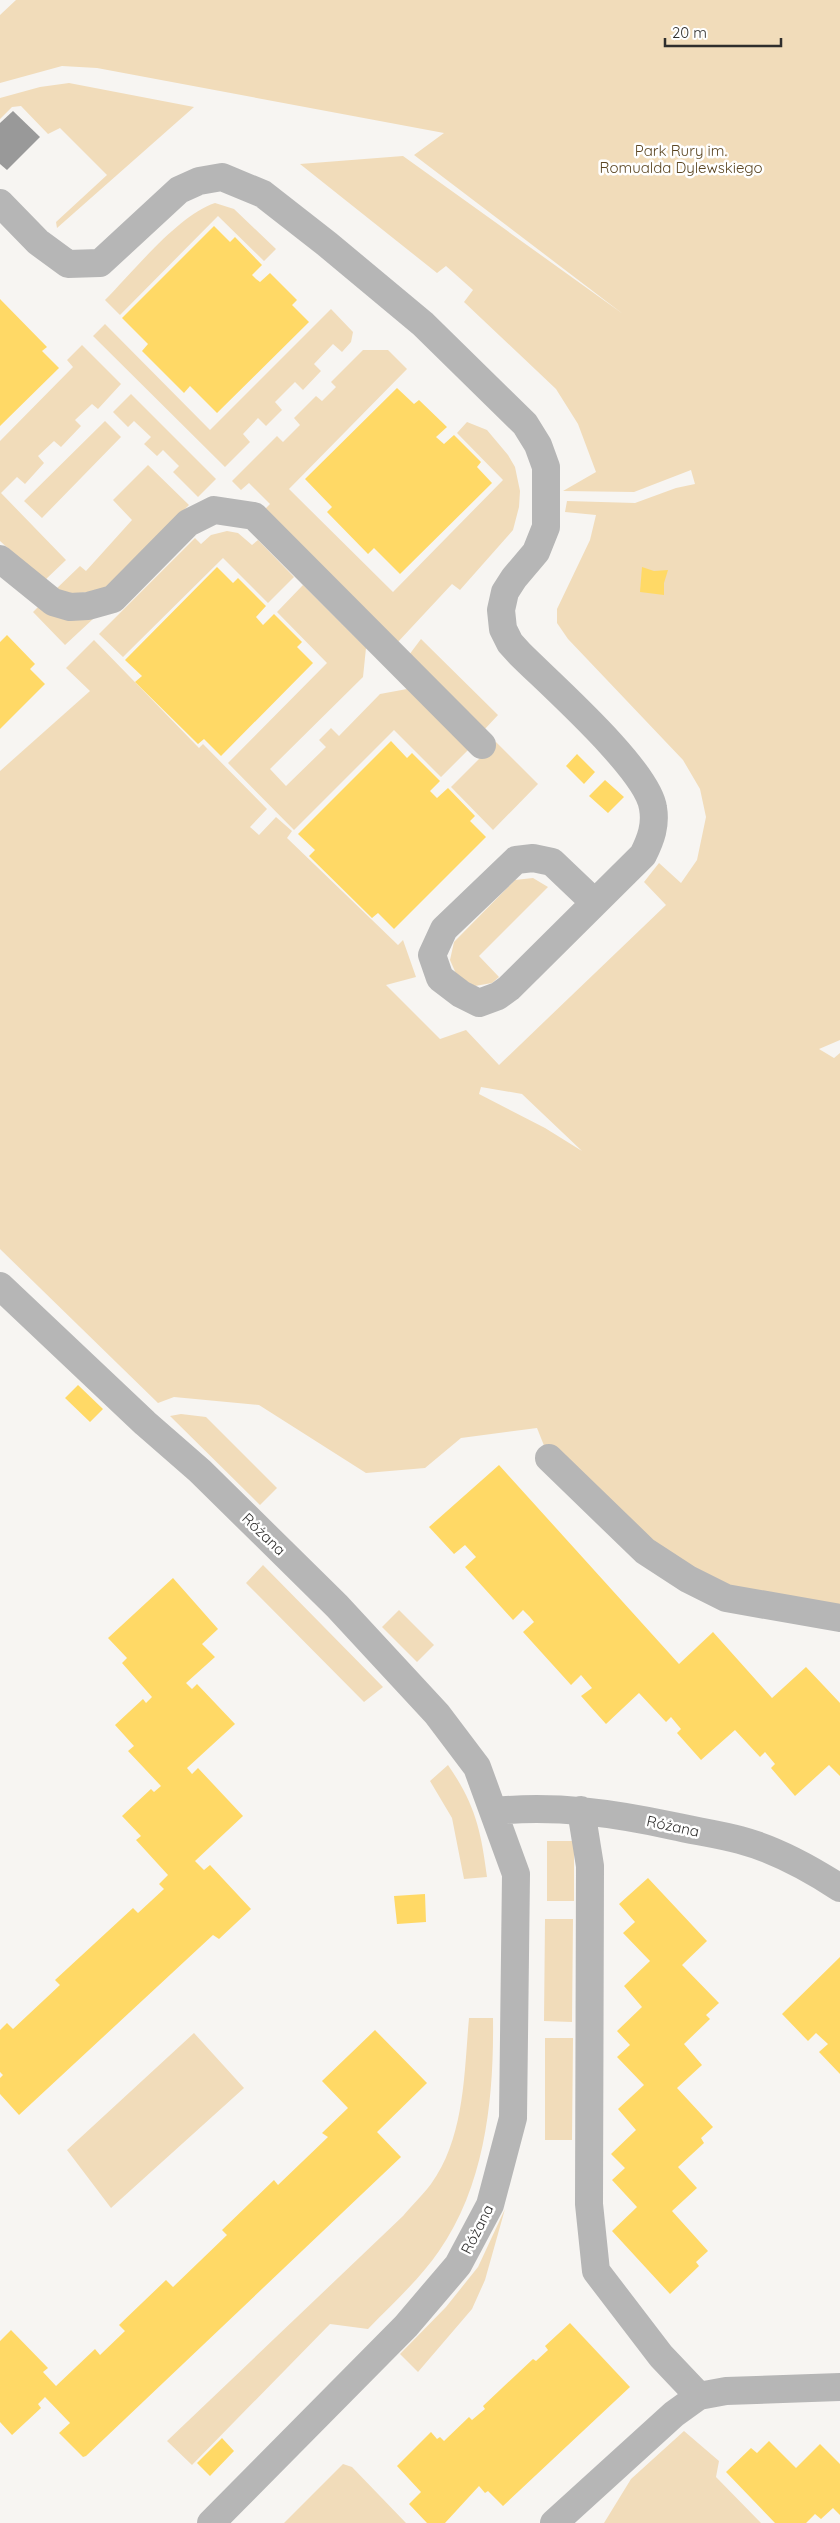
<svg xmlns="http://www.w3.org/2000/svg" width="840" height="2523" font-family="Quicksand,sans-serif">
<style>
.green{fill:#f1dcba;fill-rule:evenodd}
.homes{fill:#ffd966}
.industry{fill:#999}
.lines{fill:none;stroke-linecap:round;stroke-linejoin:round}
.minor{stroke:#b6b6b6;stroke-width:28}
.labels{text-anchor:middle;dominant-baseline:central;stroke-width:5;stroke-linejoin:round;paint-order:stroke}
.park-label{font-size:15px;fill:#5c4723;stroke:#fff}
.street-label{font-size:15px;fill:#2f2e2d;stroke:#fff}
</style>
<rect width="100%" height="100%" fill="#f7f5f2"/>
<!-- green -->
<path class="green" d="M 16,0 L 840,0 L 840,1040 L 819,1049 L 834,1058 L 840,1053 L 840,1618 L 726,1598 L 549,1458 L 537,1428 L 461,1438 L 425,1468 L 366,1473 L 259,1405 L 174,1397 L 158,1403 L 0,1249 L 0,771 L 90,691 L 66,668 L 94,640 L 199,748 L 203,744 L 267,809 L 250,827 L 259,835 L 276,817 L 292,831 L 287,838 L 398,945 L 403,940 L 416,977 L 386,985 L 440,1039 L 466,1030 L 499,1065 L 666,905 L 644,882 L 659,863 L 681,883 L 697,860 L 706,817 L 700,789 L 683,760 L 568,639 L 557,623 L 557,609 L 590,540 L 596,515 L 565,512 L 567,501 L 635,503 L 676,488 L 695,484 L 691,470 L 634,492 L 563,491 L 596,472 L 578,424 L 556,389 L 464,302 L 473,290 L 446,266 L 437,273 L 300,164 L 403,156 L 623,314 L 414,155 L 444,133 L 97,68 L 62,66 L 0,83 L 0,15 ZM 481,1087 L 522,1094 L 582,1151 L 545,1128 L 479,1094 Z
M 69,83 L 194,107 L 57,228 L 56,222 L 107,175 L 60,128 L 48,134 L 21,106 L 12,107 L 0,119 L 0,98 L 40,87 Z
M 215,203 L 234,209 L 276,249 L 264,261 L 218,216 L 120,315 L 105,300 C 134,271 177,216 215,203 Z
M 331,309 L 353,332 L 351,342 L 342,352 L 333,344 L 314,364 L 321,371 L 303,390 L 295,382 L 275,402 L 282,410 L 266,426 L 258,418 L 243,434 L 250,442 L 225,467 L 93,336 L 105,324 L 210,430 Z
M 82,345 L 121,384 L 98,409 L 92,404 L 75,420 L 81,426 L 61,447 L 54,441 L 38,456 L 44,463 L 25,484 L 17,477 L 1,493 L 66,560 L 44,581 L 0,541 L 0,441 L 73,367 L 67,360 Z
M 363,350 L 388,350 L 407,369 L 289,489 L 393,592 L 503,480 L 457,433 L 467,422 L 487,430 L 508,455 L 515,467 L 520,491 L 519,507 L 513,530 L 460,590 L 452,584 L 397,643 L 263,511 L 270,504 L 249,483 L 241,490 L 232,481 L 277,436 L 283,442 L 300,425 L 294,418 L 316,396 L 322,401 L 336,387 L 331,382 Z
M 131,394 L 216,479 L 198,497 L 173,472 L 179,466 L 163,450 L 157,456 L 144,444 L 151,437 L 134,421 L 128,427 L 113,412 Z
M 105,421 L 121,437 L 42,518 L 24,501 Z
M 148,465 L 189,505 L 104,591 L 67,594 L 55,590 L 80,566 L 86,571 L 132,520 L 113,500 Z
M 227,531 L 238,533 L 252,545 L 258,540 L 294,577 L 268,603 L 223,558 L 123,657 L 99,634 L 195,538 L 201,544 L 211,535 Z
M 303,585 L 366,648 L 363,677 L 270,769 L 286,786 L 326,747 L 319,740 L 331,728 L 339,736 L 380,694 L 407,689 L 469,749 L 441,777 L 394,730 L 294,830 L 228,763 L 327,663 L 277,612 Z
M 38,607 L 93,619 L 65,645 L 33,612 Z
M 421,639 L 498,715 L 484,730 L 409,655 Z
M 496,742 L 538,784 L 493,830 L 451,787 Z
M 533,878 L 548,887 L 479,956 L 499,977 L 492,983 L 475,986 L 457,976 L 450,960 L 454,942 L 515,880 Z
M 181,1414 L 206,1417 L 277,1488 L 260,1505 L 170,1416 Z
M 263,1565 L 383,1687 L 364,1702 L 246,1583 Z
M 399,1610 L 434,1645 L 417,1662 L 382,1627 Z
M 448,1765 C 475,1804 481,1830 487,1877 L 464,1879 L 452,1818 L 430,1781 Z
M 547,1841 L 574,1841 L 574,1901 L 547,1901 Z
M 545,1919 L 573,1919 L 572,2022 L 544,2021 Z
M 469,2018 L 493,2018 C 494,2096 486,2184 439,2251 C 419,2280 392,2304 368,2329 L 330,2324 L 192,2465 L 167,2441 L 403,2216 C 412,2205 423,2195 431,2184 C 465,2137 464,2073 469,2018 Z
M 194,2033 L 244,2088 L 111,2208 L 67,2150 Z
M 545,2038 L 573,2038 L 572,2140 L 545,2140 Z
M 505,2209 L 485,2280 L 472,2309 L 418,2372 L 400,2354 L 446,2307 L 478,2267 Z
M 684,2431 L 719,2461 L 716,2477 L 761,2523 L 604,2523 L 631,2479 Z
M 343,2464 L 352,2467 L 406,2523 L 284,2523 Z"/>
<!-- homes -->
<path class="homes" d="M 214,226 L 230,242 L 235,237 L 262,265 L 252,275 L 256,279 L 260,282 L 270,273 L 297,300 L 292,305 L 309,322 L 217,413 L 190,386 L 184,393 L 142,351 L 148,344 L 122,318 Z
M 0,299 L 47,347 L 42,351 L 59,368 L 0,426 Z
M 397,388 L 414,404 L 419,400 L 447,427 L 436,437 L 444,444 L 454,435 L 481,462 L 477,467 L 492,483 L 400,574 L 374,548 L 368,554 L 327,512 L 332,507 L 305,479 Z
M 217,567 L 233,583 L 238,578 L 266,606 L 256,617 L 263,625 L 274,614 L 302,642 L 297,647 L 313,663 L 221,756 L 204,739 L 198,744 L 135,682 L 142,676 L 125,660 Z
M 642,567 L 654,571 L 668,570 L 664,583 L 664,595 L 640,592 Z
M 7,635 L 35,664 L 30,669 L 45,684 L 0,729 L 0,642 Z
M 391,741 L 407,758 L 412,753 L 440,781 L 430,791 L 437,798 L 448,788 L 475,816 L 470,821 L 486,837 L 394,929 L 378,913 L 372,918 L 309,856 L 315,850 L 298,834 Z
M 577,754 L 595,772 L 584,784 L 566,766 Z
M 605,780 L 624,797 L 608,813 L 589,796 Z
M 78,1385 L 103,1409 L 90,1422 L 65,1398 Z
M 499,1465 L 679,1664 L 713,1632 L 772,1698 L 806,1667 L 840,1703 L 840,1776 L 829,1765 L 795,1796 L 771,1768 L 775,1764 L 765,1752 L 760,1757 L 735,1730 L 701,1760 L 677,1733 L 681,1729 L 671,1717 L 666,1722 L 639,1693 L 606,1724 L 581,1696 L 592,1688 L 586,1681 L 581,1675 L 571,1685 L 523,1632 L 534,1622 L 529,1616 L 523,1610 L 513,1620 L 465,1567 L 476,1557 L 465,1545 L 454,1554 L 429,1527 Z
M 173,1578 L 218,1629 L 202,1644 L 215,1657 L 186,1683 L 192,1689 L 197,1684 L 235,1724 L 187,1768 L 192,1774 L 198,1768 L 243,1816 L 195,1861 L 204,1870 L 210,1865 L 251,1909 L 219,1939 L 213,1935 L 19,2115 L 0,2094 L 0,2078 L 3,2075 L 0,2072 L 0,2030 L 7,2023 L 13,2029 L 60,1985 L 55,1980 L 133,1908 L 138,1913 L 164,1889 L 159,1884 L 168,1875 L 136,1840 L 141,1836 L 122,1816 L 151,1789 L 154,1792 L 161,1786 L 128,1751 L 134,1746 L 115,1725 L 143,1699 L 146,1703 L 152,1697 L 122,1663 L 127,1658 L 108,1638 Z
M 648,1878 L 707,1941 L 682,1965 L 719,2003 L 706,2015 L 710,2019 L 684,2044 L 702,2065 L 677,2088 L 713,2127 L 701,2138 L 704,2143 L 678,2167 L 697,2188 L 672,2211 L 708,2251 L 696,2262 L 699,2266 L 670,2294 L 612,2231 L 637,2207 L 612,2180 L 625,2168 L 611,2154 L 636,2130 L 618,2109 L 644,2085 L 617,2057 L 630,2045 L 617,2031 L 642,2007 L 624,1986 L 650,1961 L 623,1933 L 635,1922 L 619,1904 Z
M 425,1894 L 426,1922 L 397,1924 L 394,1896 Z
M 840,1957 L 840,2074 L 819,2052 L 828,2044 L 816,2033 L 808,2041 L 782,2014 Z
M 375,2030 L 427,2083 L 377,2132 L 401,2157 L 86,2456 L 83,2457 L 59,2433 L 70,2423 L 45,2397 L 38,2404 L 41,2408 L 12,2435 L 0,2422 L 0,2341 L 11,2330 L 48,2368 L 43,2372 L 56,2386 L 95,2349 L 100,2355 L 125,2331 L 119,2325 L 166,2280 L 173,2287 L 227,2235 L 222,2230 L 274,2180 L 278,2185 L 328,2137 L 322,2133 L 348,2108 L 322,2081 Z
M 570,2323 L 630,2387 L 503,2506 L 488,2491 L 485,2493 L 479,2486 L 445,2523 L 427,2523 L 409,2504 L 421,2492 L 397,2466 L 431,2432 L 437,2439 L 440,2437 L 444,2441 L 469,2417 L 472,2420 L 485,2409 L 483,2406 L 533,2359 L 536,2361 L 548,2350 L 545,2346 Z
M 222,2438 L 234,2451 L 210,2476 L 197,2463 Z
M 769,2441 L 796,2468 L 820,2444 L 840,2464 L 840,2515 L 833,2508 L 821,2519 L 815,2514 L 806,2523 L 775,2523 L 726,2472 L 751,2448 L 757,2453 Z"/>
<!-- industry -->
<path class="industry" d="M 13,111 L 40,137 L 7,170 L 0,164 L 0,123 Z"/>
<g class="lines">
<!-- minor -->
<path class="minor" d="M 0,203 L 38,242 L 68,264 L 100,263 L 179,190 L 199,181 L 222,177 L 263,194 L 327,244 L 423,324 L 525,424 L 538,445 L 546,467 L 546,527 L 536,552 L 514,578 L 505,592 L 501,610 L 503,629 L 510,643 L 520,654 C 550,684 648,770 653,808 C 656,825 651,839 643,855 L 509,988 L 498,996 L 479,1003 L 461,994 L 440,978 L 432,955 L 444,929 L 516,860 L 533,858 L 552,862 L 594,902
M 0,559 L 53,602 L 70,607 L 88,606 L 113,599 L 188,523 L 214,510 L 254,516 L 482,745
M 0,1286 L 145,1423 L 200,1471 L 337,1606 L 437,1714 L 477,1767 L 516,1874 L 513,2118 L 490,2205 L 458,2265 L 406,2326 L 211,2523
M 549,1458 L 645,1551 L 688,1579 L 726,1598 L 840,1618
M 581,1810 L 590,1866 L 589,2204 L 596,2271 L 661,2356 L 699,2396
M 495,1811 C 556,1805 613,1813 673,1826 C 695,1831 718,1834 740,1840 C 774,1849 811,1869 840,1888
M 554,2523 L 674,2414 L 699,2396 L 726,2391 L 840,2387"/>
</g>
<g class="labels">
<!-- park labels -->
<g class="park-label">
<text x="681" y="150">Park Rury im.<tspan x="681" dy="17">Romualda Dylewskiego</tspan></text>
</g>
<!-- street labels -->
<g class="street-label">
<text transform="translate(264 1534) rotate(44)">Różana</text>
<text transform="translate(673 1826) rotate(12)">Różana</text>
<text transform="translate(477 2229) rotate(-63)">Różana</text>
</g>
</g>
<!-- scale -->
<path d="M665 38v8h116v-8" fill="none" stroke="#2f2e2d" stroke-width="2.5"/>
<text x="672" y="38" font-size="15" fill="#2f2e2d" stroke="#ffffff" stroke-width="4" paint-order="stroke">20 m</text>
</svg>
